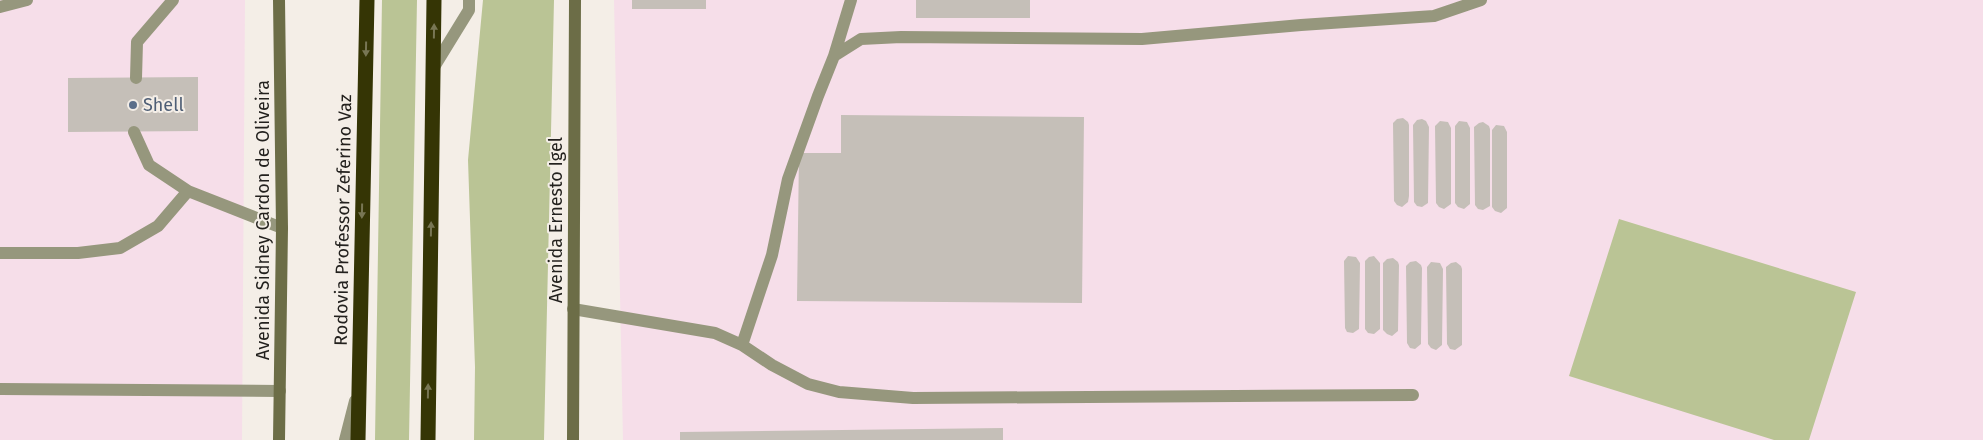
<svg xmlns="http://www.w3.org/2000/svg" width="1983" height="440" font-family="'Fira Sans',sans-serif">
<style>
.industrial{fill:#f6dee9}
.green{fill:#bac495}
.building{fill:#c5bfb8}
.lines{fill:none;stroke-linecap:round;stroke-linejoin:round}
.lane{stroke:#96977d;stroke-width:12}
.secondary{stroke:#6c6d47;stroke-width:12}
.highway{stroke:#353505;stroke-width:15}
.oneway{fill:#787654}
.service-dot{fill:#5c6f8a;stroke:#f4eee7;stroke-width:2}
.labels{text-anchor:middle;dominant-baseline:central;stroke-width:4;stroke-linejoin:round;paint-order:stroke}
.service-label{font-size:18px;fill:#4e5e75;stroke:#f4eee7;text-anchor:start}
.street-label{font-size:18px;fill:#23211e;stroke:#f4eee7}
</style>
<rect width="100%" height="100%" fill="#f4eee7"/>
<!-- industrial -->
<path class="industrial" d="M 0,0 L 245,0 L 242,440 L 0,440 Z
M 614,0 L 1983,0 L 1983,440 L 623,440 Z"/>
<!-- green -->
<path class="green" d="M 382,0 L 417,0 L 409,440 L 375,440 Z
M 483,0 L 554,0 L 544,440 L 474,440 L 475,367 L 468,160 Z
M 1619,219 L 1856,292 L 1809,440 L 1774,440 L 1569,376 Z"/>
<!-- building -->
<path class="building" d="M 632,0 L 706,0 L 706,9 L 632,9 Z
M 916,0 L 1030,0 L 1030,18 L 916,18 Z
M 198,77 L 198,131 L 68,132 L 68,78 Z
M 841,115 L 1084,117 L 1082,303 L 797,301 L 799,153 L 841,153 Z
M 1403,118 L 1408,122 L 1409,125 L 1409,196 L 1408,202 L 1402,207 L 1397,205 L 1394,201 L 1393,123 L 1397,119 Z
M 1422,119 L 1426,121 L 1429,127 L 1428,203 L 1422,207 L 1417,206 L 1414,202 L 1413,125 L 1417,120 Z
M 1440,121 L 1448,122 L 1451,128 L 1451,204 L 1444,209 L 1439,207 L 1436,203 L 1435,126 Z
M 1459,121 L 1467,122 L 1470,128 L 1470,204 L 1464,209 L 1458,207 L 1455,203 L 1455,126 Z
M 1483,122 L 1489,126 L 1490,129 L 1490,206 L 1483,210 L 1478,209 L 1475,205 L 1474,127 L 1479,123 Z
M 1496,125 L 1504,126 L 1507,132 L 1507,208 L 1501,213 L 1495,211 L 1492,207 L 1492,130 Z
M 1348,256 L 1356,257 L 1360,263 L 1359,329 L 1353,333 L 1347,332 L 1345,328 L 1344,261 Z
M 1374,256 L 1380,263 L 1380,329 L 1374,334 L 1368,333 L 1365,329 L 1365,261 L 1369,257 Z
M 1393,258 L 1398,262 L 1399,265 L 1398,331 L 1392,336 L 1387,334 L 1383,330 L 1383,263 L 1387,259 Z
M 1416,261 L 1421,265 L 1422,268 L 1421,339 L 1421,344 L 1415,349 L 1410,348 L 1407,343 L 1406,266 L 1410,262 Z
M 1431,262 L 1440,263 L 1443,269 L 1442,345 L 1436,350 L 1431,348 L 1428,344 L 1427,267 Z
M 1456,262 L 1461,266 L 1462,269 L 1462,345 L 1455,350 L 1450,349 L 1447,344 L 1446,267 L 1451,263 Z
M 1003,428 L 1003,440 L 680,440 L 680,432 Z"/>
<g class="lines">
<!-- lane -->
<path class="lane" d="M 0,7 L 27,0
M 834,56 L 851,0
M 434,67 L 469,10 L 469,0
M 136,78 L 137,42 L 173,0
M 134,132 L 149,165 L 188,191 L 282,228
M 0,253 L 78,253 L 120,248 L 158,226 L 188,191
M 573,309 L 715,333 L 742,345 L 772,365 L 808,384 L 839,392 L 913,398 L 1413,395
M 742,345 L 772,255 L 788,179 L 818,96 L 834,56 L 861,39 L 901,37 L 1142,39 L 1301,25 L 1434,16 L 1481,0
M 0,389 L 280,391
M 345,440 L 355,401"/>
<!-- secondary -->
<path class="secondary" d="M 279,440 L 282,228 L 279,0
M 573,440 L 575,0"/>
<!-- highway -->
<path class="highway" d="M 358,440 L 367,0
M 428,440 L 434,0"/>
</g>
<!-- one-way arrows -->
<defs><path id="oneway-solid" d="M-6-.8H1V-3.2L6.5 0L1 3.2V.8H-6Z" transform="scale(1.25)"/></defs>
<g class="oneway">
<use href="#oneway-solid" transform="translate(434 31) rotate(-89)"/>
<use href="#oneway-solid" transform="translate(366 49) rotate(91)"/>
<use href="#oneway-solid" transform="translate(362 211) rotate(91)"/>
<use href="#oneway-solid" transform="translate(431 229) rotate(-89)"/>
<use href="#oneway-solid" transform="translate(428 391) rotate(-89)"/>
</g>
<!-- markers -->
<circle class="service-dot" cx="133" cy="105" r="5"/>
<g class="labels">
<!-- service labels -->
<g class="service-label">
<text x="143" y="105">Shell</text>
</g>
<!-- street labels -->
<g class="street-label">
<text transform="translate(263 220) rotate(-90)">Avenida Sidney Cardon de Oliveira</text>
<text transform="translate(343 220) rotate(-89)">Rodovia Professor Zeferino Vaz</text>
<text transform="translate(556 220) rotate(-90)">Avenida Ernesto Igel</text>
</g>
</g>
</svg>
